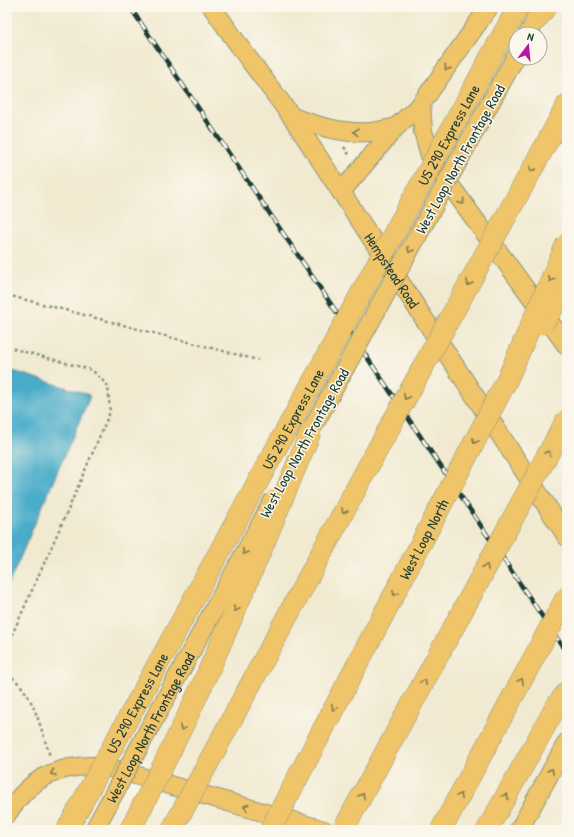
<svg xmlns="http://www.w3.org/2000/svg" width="574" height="837" font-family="'Patrick Hand',sans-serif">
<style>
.water{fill:#49acc9;stroke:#34747e}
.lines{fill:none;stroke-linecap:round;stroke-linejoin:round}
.major-casing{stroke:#889482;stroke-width:20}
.highway-casing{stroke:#889482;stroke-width:22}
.path{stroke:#889482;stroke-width:2.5;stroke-dasharray:3 3;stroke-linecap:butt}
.major{stroke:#f0c469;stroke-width:18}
.highway{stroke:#f0c469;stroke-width:21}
.rail-casing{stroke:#1f3d34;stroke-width:4.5}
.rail{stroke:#fbf7ec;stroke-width:3;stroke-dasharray:9;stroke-linecap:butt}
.major-bridge-casing{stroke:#889482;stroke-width:20;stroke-linecap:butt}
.highway-bridge-casing{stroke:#889482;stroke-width:22;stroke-linecap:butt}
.major-bridge{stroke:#f0c469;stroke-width:18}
.highway-bridge{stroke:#f0c469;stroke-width:21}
.oneway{stroke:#7d7a4c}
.labels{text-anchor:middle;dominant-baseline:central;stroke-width:3;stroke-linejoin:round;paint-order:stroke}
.street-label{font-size:15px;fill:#1f3d34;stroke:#fbf7ec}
</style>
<rect width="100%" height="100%" fill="#fbf7ec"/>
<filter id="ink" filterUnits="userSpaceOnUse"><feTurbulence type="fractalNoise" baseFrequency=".025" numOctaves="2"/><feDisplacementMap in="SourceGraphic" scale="8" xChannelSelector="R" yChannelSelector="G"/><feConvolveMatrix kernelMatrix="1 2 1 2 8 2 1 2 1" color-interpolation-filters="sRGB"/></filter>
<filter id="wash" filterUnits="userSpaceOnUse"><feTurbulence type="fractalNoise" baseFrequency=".012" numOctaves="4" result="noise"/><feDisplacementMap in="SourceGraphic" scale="16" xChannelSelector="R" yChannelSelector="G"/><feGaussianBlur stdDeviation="0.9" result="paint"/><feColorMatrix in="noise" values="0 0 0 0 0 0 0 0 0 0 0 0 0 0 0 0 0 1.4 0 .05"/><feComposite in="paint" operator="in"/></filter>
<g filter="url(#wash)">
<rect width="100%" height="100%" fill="#f1ead1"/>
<!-- water -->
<path class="water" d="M 7,369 L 87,394 L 89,395 L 89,399 L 7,588 Z"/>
</g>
<g filter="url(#ink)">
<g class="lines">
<defs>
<g id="major">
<path id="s1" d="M 212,7 L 245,54 L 292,117 L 567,537"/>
<path d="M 528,34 L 536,20 L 540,7"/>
<path d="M 421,104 L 423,131 L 431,159 L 567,346"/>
<path d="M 489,105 L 516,56"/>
<path d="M 292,117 C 317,126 343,134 370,132 C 378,131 387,129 395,128"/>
<path d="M 341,192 L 395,128 L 421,104 L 489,7"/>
<path d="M 7,814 C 32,776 59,764 104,766 L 324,830"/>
<path d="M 519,830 L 567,742"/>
</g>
<path id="highway" d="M 536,20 L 546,7
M 551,135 L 567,105
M 487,830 L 557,705 L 567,692"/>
</defs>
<!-- major casing -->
<use href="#major" class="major-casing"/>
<!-- highway casing -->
<use href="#highway" class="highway-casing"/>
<!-- path -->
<path class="path" d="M 344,147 L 350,156
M 7,295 L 258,360
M 7,347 L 92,370 L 108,386 L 110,412 L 68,510 L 7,646
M 7,674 C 34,690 40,728 50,756"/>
<!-- major -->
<use href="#major" class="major"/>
<!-- highway -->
<use href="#highway" class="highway"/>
<defs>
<path id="rail" d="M 130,7 L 567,653"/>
</defs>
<!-- rail casing -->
<use href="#rail" class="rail-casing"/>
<!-- rail -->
<use href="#rail" class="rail"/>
<defs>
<g id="major-bridge">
<path d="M 304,443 L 489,105"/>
<path id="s2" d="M 94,830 L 274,499"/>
</g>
<g id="highway-bridge">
<path d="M 543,324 L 567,286"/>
<path id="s3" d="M 67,830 L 518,7"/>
<path d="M 130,830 C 155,782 180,733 203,683 C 241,600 275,516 311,431"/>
<path d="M 172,830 L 370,463 L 551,135"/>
<path id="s4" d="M 270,830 L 506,382 L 567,243"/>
<path d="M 343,830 L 567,419"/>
<path d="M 441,830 L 567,596"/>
</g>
</defs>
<!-- major-bridge casing -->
<use href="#major-bridge" class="major-bridge-casing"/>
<!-- highway-bridge casing -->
<use href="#highway-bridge" class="highway-bridge-casing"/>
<!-- major-bridge -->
<use href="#major-bridge" class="major-bridge"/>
<!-- highway-bridge -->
<use href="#highway-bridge" class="highway-bridge"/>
</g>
<!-- one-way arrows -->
<defs><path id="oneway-chevron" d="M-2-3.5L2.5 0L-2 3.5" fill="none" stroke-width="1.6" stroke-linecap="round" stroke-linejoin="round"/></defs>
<g class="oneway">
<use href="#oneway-chevron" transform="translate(447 68) rotate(125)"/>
<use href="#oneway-chevron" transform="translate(356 132) rotate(-177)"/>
<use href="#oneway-chevron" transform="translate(532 169) rotate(119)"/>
<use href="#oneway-chevron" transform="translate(462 202) rotate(54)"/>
<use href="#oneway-chevron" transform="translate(410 250) rotate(119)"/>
<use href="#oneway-chevron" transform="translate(551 279) rotate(114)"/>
<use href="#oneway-chevron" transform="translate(469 283) rotate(119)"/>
<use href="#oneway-chevron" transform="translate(406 397) rotate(119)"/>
<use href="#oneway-chevron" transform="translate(475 441) rotate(118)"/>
<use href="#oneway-chevron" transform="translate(548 453) rotate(-61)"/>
<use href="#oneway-chevron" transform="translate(344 511) rotate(118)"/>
<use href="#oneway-chevron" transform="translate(245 552) rotate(119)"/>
<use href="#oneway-chevron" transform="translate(486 567) rotate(-61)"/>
<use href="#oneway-chevron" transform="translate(395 593) rotate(118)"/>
<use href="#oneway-chevron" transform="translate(236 609) rotate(114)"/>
<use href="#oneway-chevron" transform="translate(521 681) rotate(-62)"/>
<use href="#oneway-chevron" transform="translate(424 682) rotate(-61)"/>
<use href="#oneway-chevron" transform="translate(334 708) rotate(118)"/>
<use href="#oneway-chevron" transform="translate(182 728) rotate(116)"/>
<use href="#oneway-chevron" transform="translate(551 771) rotate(-61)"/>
<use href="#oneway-chevron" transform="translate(53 773) rotate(158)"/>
<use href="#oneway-chevron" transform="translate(362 796) rotate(-61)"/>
<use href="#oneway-chevron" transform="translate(460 796) rotate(-62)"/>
<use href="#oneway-chevron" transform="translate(506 796) rotate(-61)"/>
<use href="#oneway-chevron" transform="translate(246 807) rotate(-164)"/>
</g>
</g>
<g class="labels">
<!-- street labels -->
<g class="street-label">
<text stroke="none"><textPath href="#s3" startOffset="793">US 290 Express Lane</textPath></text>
<text transform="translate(460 159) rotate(-61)">West Loop North Frontage Road</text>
<text stroke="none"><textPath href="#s1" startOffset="319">Hempstead Road</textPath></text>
<text stroke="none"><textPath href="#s3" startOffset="469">US 290 Express Lane</textPath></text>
<text transform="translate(304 443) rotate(-61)">West Loop North Frontage Road</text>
<text stroke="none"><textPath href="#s4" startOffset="329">West Loop North</textPath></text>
<text stroke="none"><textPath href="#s3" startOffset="145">US 290 Express Lane</textPath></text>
<text stroke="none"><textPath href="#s2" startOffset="117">West Loop North Frontage Road</textPath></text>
</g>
</g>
<!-- margin -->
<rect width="574" height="837" fill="none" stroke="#fbf7ec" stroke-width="24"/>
<!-- north arrow -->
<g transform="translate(528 46) rotate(16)"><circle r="19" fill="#fbf7ec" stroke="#a3ada2"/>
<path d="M0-3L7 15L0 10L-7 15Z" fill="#b5179e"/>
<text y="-6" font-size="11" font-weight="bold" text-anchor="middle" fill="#1f3d34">N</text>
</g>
</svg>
